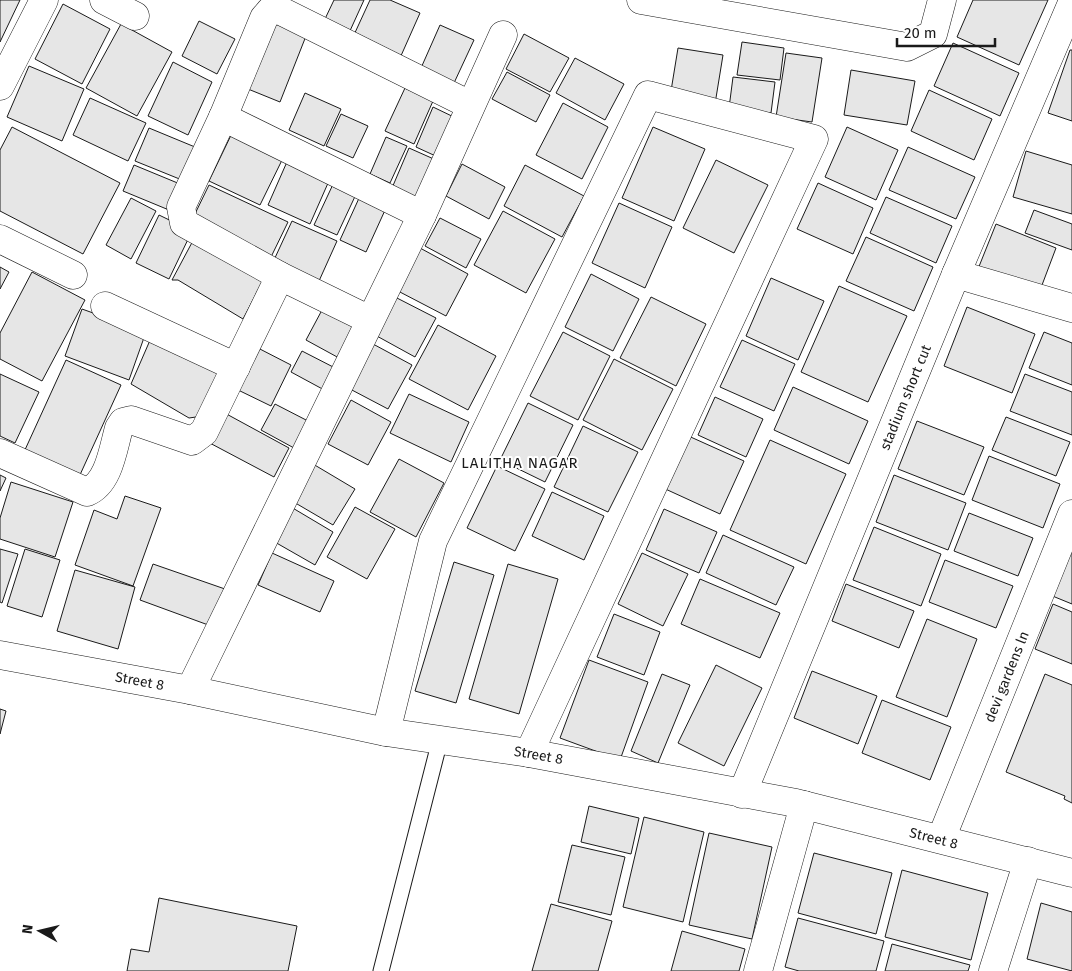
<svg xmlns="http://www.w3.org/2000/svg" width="1072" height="971" font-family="'Fira Sans',sans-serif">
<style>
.building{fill:#e6e6e6;stroke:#1a1a1a}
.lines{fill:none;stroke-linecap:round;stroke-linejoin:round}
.lane-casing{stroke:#1a1a1a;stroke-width:17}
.street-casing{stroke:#1a1a1a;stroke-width:29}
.secondary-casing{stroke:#1a1a1a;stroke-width:29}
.lane{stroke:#fff;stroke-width:15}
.street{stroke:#fff;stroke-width:28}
.secondary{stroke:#fff;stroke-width:28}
.labels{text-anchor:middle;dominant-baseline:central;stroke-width:4;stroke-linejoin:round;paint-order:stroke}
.street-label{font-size:14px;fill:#1a1a1a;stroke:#fff}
.neighbourhood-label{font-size:15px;letter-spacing:1px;fill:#1a1a1a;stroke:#fff}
</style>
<rect width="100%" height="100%" fill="#fff"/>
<!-- building -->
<path class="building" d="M 0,0 L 20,0 L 0,42 Z
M 334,0 L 364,0 L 349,33 L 324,21 Z
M 370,0 L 390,0 L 420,13 L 400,58 L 353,37 Z
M 973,0 L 1048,0 L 1019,65 L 957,37 Z
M 63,4 L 110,29 L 82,84 L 35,59 Z
M 199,21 L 235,39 L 217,74 L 182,56 Z
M 273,23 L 306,36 L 280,102 L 248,89 Z
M 121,24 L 172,52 L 137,116 L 86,88 Z
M 440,25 L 474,40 L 454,83 L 421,68 Z
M 524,34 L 569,58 L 550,92 L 506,69 Z
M 742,42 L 784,48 L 780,80 L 737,75 Z
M 953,43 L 1019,73 L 1000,116 L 934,86 Z
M 678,48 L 723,55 L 715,104 L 670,97 Z
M 1070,50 L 1072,50 L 1072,121 L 1048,113 Z
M 786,53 L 822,58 L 812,122 L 776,117 Z
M 575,58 L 624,84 L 605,120 L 556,93 Z
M 173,62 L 212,82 L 188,135 L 148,116 Z
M 29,66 L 84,89 L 62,141 L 7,117 Z
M 851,70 L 915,81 L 907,125 L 844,115 Z
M 507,72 L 550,95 L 536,122 L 492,99 Z
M 733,77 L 775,82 L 771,113 L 729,108 Z
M 405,88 L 433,101 L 414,144 L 385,131 Z
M 929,90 L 992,119 L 974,160 L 911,131 Z
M 305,93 L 341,109 L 324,146 L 289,130 Z
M 90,98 L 146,123 L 128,161 L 73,135 Z
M 563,103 L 608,127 L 582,179 L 536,155 Z
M 433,107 L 458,119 L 440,158 L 416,147 Z
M 341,114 L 368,126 L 353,158 L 326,146 Z
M 12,127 L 120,183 L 83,254 L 0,211 L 0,150 Z
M 653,127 L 705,149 L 674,221 L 622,198 Z
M 847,127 L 898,150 L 876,200 L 825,177 Z
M 149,128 L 195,147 L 182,180 L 135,161 Z
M 234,129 L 285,154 L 260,205 L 209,181 Z
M 386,137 L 407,146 L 390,183 L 370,174 Z
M 908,147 L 975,177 L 956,219 L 889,190 Z
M 409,148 L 436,160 L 418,200 L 392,188 Z
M 1026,151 L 1072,165 L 1072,214 L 1013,197 Z
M 290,155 L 332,174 L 310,224 L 268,205 Z
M 716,160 L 768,185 L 734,253 L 683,228 Z
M 462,164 L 505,187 L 489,219 L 446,196 Z
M 134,165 L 180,184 L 169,210 L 123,191 Z
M 525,165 L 584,196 L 562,237 L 504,206 Z
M 335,180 L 358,190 L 337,235 L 314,225 Z
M 818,183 L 873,208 L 853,254 L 797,229 Z
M 209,185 L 288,222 L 271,257 L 192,220 Z
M 360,196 L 386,208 L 366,252 L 340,240 Z
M 886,197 L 952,226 L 936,263 L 870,233 Z
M 131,198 L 156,211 L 131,259 L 106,245 Z
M 619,203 L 672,227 L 645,288 L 592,263 Z
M 1034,210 L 1072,224 L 1072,250 L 1025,233 Z
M 503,211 L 555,239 L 526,293 L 474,265 Z
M 159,215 L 192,231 L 169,279 L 136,263 Z
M 440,218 L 481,239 L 466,268 L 425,246 Z
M 292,221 L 337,241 L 319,281 L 274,260 Z
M 996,224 L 1056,248 L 1039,293 L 978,269 Z
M 196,235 L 267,273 L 243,319 L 178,280 L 172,280 Z
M 866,237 L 933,267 L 914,311 L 846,281 Z
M 420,248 L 468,274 L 446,316 L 398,291 Z
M 0,267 L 9,272 L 0,289 Z
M 32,272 L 85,300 L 42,381 L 0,359 L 0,333 Z
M 591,274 L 639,299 L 613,351 L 565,327 Z
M 771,278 L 824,301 L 798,360 L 746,336 Z
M 839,286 L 907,316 L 868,402 L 801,372 Z
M 395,297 L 436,318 L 415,357 L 375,335 Z
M 651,297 L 706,324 L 676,386 L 620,358 Z
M 967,307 L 1035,334 L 1012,393 L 944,366 Z
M 82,309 L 146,332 L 129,380 L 65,356 Z
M 322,310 L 355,328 L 339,358 L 306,340 Z
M 438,325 L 496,356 L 468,410 L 409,379 Z
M 563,332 L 610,356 L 578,420 L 530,396 Z
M 1044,332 L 1072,343 L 1072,385 L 1029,368 Z
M 151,338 L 224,370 L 203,416 L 189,418 L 131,384 Z
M 742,340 L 795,364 L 774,411 L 720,387 Z
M 373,344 L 412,365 L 388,409 L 350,389 Z
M 256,347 L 291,365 L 271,406 L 236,389 Z
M 302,351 L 339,370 L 328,392 L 291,372 Z
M 614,359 L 673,389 L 642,450 L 583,420 Z
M 66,360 L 121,385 L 79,477 L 24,452 Z
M 0,374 L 39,392 L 15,443 L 0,436 Z
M 1025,374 L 1072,392 L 1072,435 L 1010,411 Z
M 793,387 L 868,421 L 849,464 L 774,430 Z
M 409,394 L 469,422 L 451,462 L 390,433 Z
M 715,397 L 763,419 L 746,457 L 698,435 Z
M 351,400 L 391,422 L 368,465 L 328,444 Z
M 528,403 L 573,425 L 545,482 L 500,460 Z
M 275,404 L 308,421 L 294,448 L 261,430 Z
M 221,411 L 289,448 L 274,477 L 206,441 Z
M 1006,417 L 1070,442 L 1056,476 L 992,450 Z
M 917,421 L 984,447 L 964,495 L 898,469 Z
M 583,426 L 638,452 L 608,512 L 554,487 Z
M 684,434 L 744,461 L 720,514 L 661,487 Z
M 770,440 L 846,474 L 806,564 L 730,530 Z
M 989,456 L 1060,484 L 1043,528 L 972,500 Z
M 399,459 L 444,483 L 416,537 L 370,512 Z
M 313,464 L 355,489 L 333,525 L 292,501 Z
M 497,466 L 545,489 L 515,551 L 467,528 Z
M 0,475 L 6,478 L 0,491 Z
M 894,475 L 966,503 L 948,550 L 876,522 Z
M 11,482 L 73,502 L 55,557 L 0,539 L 0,518 Z
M 552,492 L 604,516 L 584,560 L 532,536 Z
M 125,496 L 161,508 L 133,586 L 75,565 L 94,510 L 117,519 Z
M 291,507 L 333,532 L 315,565 L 273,541 Z
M 355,507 L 395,529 L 367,579 L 327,557 Z
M 664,509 L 717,532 L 699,573 L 646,550 Z
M 969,513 L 1033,538 L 1018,576 L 954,551 Z
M 874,527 L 941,554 L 921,606 L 853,580 Z
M 723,535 L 794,567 L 776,605 L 706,573 Z
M 0,549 L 18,554 L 2,603 L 0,602 Z
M 25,549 L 60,560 L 42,617 L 7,606 Z
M 1067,550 L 1072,552 L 1072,604 L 1050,595 Z
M 272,553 L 334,581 L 320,612 L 258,585 Z
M 642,553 L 688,574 L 663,626 L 618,604 Z
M 945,560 L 1013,586 L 996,628 L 929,602 Z
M 454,562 L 494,575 L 456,703 L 415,691 Z
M 153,564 L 225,589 L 211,626 L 140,600 Z
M 508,564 L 558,579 L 519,714 L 469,699 Z
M 75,570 L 135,587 L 118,649 L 57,631 Z
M 700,579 L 780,613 L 760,658 L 681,624 Z
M 846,584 L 914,611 L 899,648 L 832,621 Z
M 1053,604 L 1072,612 L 1072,664 L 1035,649 Z
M 614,614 L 660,632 L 644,675 L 597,657 Z
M 927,619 L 977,639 L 947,717 L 896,697 Z
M 589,660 L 648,682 L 620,760 L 560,738 Z
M 716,665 L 762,688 L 724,766 L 678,743 Z
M 812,671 L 877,696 L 858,744 L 794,718 Z
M 662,674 L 690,685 L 658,763 L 631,751 Z
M 1045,674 L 1072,685 L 1072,803 L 1064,799 L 1065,796 L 1006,772 Z
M 882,700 L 951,727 L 930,780 L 862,753 Z
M 0,709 L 6,711 L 0,734 Z
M 589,806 L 639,818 L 631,854 L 581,842 Z
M 644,817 L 704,832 L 683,922 L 623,907 Z
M 709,833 L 772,847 L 752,939 L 689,925 Z
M 572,845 L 625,857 L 611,915 L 558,902 Z
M 814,853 L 892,873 L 876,934 L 798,913 Z
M 902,870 L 988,893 L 971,960 L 885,937 Z
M 159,898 L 297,926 L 288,971 L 127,971 L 131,949 L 149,952 Z
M 1041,903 L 1072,912 L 1072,971 L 1027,959 Z
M 551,904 L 612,921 L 598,971 L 532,971 Z
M 798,918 L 884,941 L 876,971 L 799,971 L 785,967 Z
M 682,931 L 745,949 L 739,971 L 671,971 Z
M 892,944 L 970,965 L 968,971 L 885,971 Z"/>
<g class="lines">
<defs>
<path id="lane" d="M 381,971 L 440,740"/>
<g id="street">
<path d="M 104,0 L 135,16"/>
<path d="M 641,0 L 907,47 L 933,34 L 942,0"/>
<path d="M 0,86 L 44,0"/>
<path d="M 223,117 L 422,215"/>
<path d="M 0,239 L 73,275"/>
<path d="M 956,274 L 1072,308"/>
<path d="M 105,306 L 236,367"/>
<path d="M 370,320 L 280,276 L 184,223 L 181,207 L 223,117 L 264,18 L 270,11 L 279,10 L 470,105"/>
<path d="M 0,453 L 87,492 C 109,483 113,449 119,428 L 123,422 L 131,420 L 192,441 L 204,432 L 280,276"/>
<path d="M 190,690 L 422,215 L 503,35"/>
<path d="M 386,732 L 433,541 L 648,95 L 814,139 L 529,753"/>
<path id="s1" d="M 742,794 L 956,274 L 1072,3"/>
<path id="s2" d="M 941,839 L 1072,514"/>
<path d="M 758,971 L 804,805"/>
<path d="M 993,971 L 1028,861"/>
</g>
<g id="secondary">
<path id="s3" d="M 0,655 L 190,690 L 386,732 L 529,753 L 796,803 L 1072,873"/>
</g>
</defs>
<!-- lane casing -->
<use href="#lane" class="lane-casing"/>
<!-- street casing -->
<use href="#street" class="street-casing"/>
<!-- secondary casing -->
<use href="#secondary" class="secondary-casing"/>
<!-- lane -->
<use href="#lane" class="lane"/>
<!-- street -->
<use href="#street" class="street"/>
<!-- secondary -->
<use href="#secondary" class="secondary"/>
</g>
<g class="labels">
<!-- street labels -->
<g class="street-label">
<text stroke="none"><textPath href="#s1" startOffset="429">stadium short cut</textPath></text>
<text stroke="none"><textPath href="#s2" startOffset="175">devi gardens ln</textPath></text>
<text stroke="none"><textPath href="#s3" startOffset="142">Street 8</textPath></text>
<text stroke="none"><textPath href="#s3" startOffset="548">Street 8</textPath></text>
<text stroke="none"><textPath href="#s3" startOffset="952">Street 8</textPath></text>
</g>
<!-- neighbourhood labels -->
<g class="neighbourhood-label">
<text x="520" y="463">LALITHA NAGAR</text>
</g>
</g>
<!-- north arrow -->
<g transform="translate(40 931) rotate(278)" stroke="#ffffff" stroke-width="4" paint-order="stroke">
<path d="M0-4L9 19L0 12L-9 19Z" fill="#1a1a1a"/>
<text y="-8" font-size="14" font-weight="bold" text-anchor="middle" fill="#1a1a1a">N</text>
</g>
<!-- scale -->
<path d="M897 38v8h98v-8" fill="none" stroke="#1a1a1a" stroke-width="2.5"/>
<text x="904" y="38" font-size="15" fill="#1a1a1a" stroke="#ffffff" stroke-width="4" paint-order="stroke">20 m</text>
</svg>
